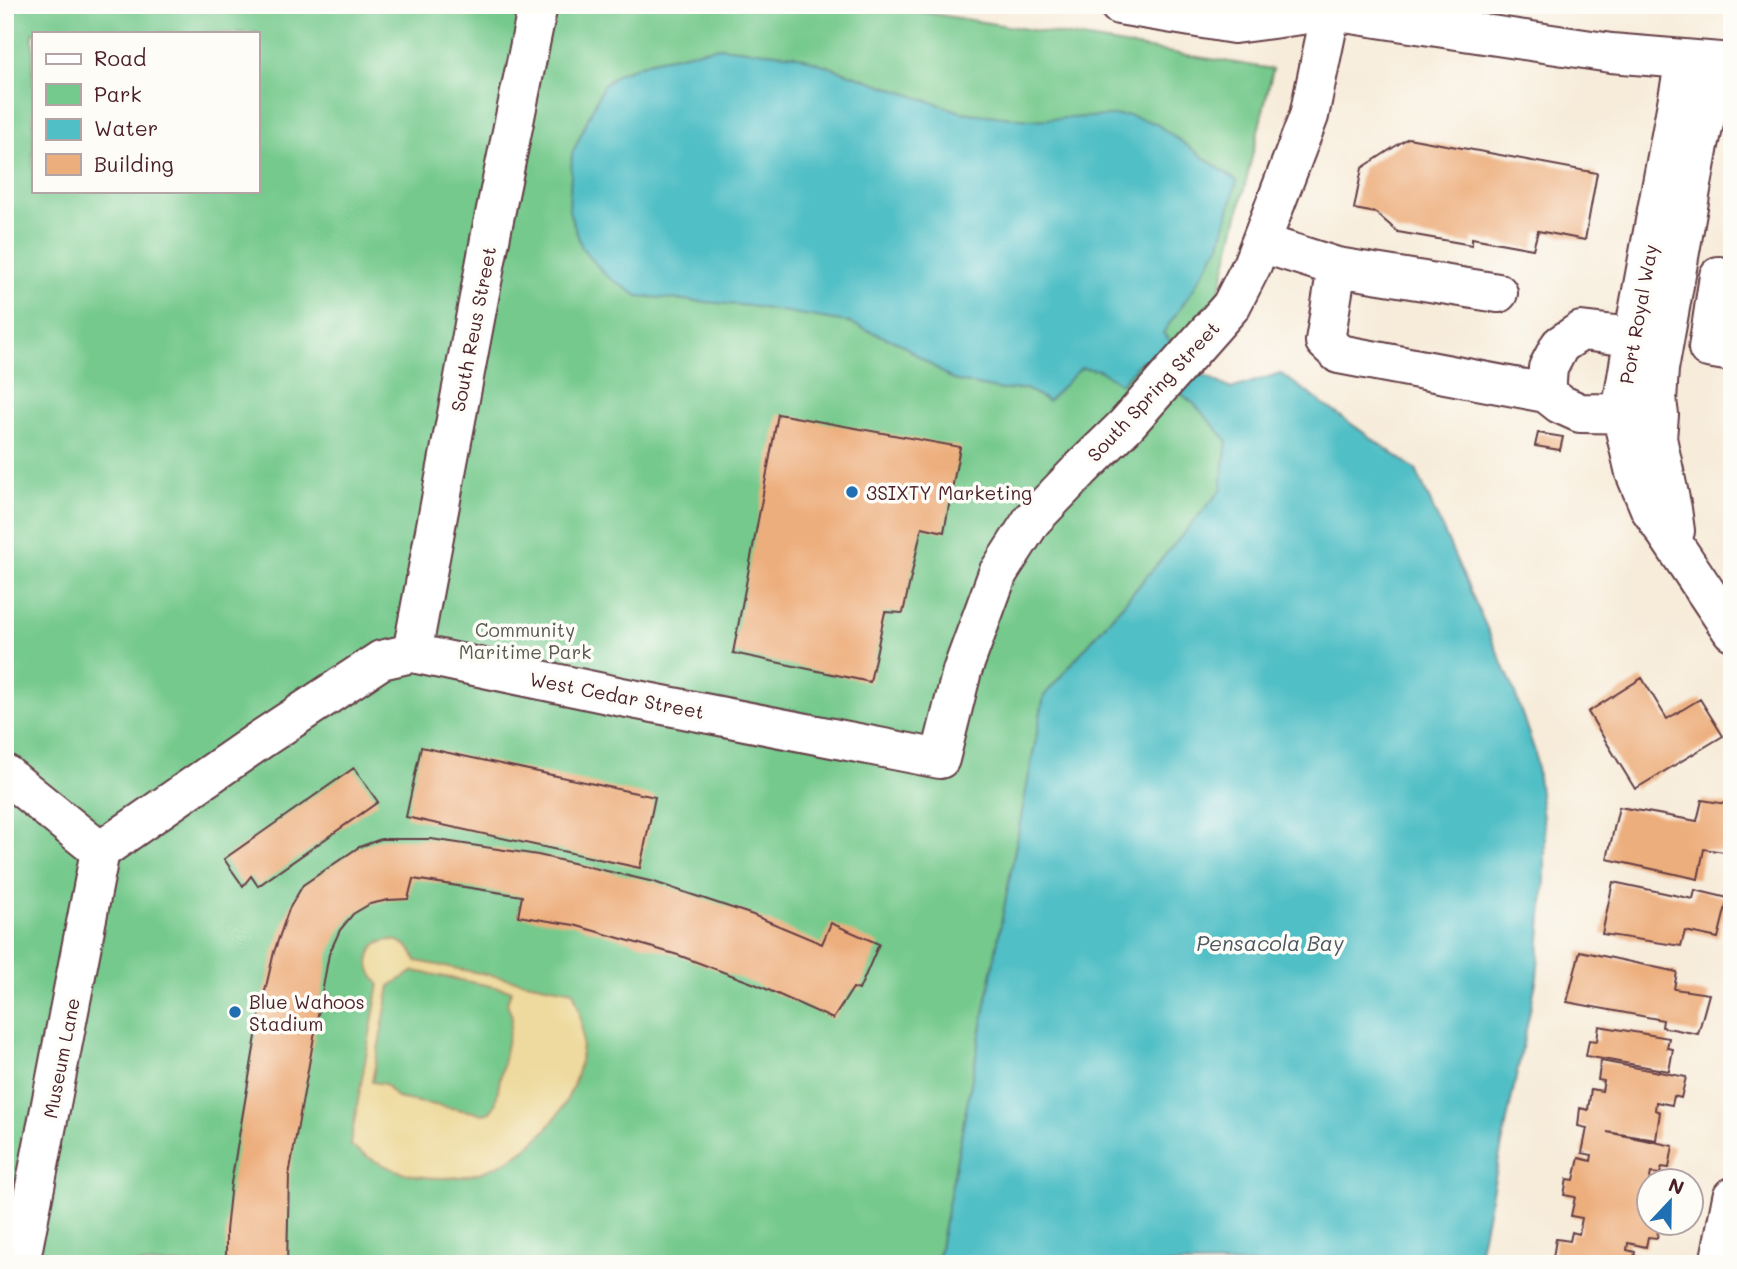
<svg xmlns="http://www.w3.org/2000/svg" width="1737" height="1269" font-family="Mali,sans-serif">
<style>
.green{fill:#74c98c;stroke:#5f745c;stroke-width:2;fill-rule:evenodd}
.sand{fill:#eeda9e;stroke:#9c7c64;stroke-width:2;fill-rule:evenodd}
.water{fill:#51bfc6;stroke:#4e6f78;stroke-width:2}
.building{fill:#edae7d}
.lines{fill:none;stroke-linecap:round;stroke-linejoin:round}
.minor-casing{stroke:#643e45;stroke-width:42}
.major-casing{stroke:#643e45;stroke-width:42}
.minor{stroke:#fff;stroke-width:38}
.major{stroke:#fff;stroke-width:38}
.poi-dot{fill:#1f6fb2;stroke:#fdfcf7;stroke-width:2.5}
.labels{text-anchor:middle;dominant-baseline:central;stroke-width:7;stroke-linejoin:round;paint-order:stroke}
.street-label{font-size:19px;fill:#4a1f2b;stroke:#fdfcf7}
.poi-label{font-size:19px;fill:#4a1f2b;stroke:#fdfcf7;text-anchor:start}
.park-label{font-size:19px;fill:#595a4d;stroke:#fdfcf7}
.water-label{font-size:21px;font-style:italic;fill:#4c5761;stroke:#fdfcf7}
</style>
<rect width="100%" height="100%" fill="#fdfcf7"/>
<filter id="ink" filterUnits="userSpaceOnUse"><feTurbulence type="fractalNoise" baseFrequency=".0143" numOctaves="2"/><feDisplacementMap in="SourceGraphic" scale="14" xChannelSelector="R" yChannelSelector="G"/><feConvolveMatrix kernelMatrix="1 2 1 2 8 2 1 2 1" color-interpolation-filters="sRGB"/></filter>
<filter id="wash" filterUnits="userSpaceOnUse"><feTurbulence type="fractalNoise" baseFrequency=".00686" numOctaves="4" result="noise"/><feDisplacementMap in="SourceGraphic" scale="28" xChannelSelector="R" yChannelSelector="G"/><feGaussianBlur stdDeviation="1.57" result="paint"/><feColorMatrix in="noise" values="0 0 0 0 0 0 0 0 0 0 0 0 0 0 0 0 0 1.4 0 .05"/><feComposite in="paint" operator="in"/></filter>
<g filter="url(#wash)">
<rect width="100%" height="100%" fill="#f7ecda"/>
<!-- green -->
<path class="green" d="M 5,5 L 878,5 L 1273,69 L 1200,373 L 1228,440 L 1222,490 L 1044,696 L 937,1264 L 5,1264 ZM 33,33 L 257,33 L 257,191 L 33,191 Z"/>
<!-- sand -->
<path class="sand" d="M 392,940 C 405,942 413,949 416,961 L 573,991 C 609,1080 533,1180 440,1178 C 406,1178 377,1165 350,1145 L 379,984 C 363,967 365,942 392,940 ZM 414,971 L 511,990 L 507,1003 L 512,1017 L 495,1105 L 490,1112 L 484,1114 L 397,1098 L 385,1084 L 372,1082 L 390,986 Z"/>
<!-- water -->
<path class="water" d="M 719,47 L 795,55 L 961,112 L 1029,120 L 1128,115 L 1155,123 L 1237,181 L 1220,244 L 1192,291 L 1163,333 L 1200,373 L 1231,389 L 1280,373 L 1416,470 L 1511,682 L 1535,752 L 1545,836 L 1545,879 L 1537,977 L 1477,1264 L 937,1264 L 1044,696 L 1221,490 L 1227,440 L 1194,404 L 1141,361 L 1121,384 L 1099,370 L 1081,368 L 1048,401 L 1026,389 L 1001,390 L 953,380 L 899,343 L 847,322 L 750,306 L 638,296 L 605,275 L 582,248 L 569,211 L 572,154 L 603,86 L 618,74 L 651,61 Z"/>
<g id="blocks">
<!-- building -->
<path class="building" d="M 1408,138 L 1597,173 L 1585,240 L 1538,231 L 1533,249 L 1472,238 L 1472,245 L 1398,232 L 1376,213 L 1354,209 L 1362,168 Z
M 778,414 L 960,447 L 944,532 L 922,527 L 903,613 L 885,612 L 870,682 L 733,653 Z
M 1538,433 L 1563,437 L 1560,450 L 1535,446 Z
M 1642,678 L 1667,719 L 1700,699 L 1723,736 L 1635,789 L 1588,712 Z
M 421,747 L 655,797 L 640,868 L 406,817 Z
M 354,768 L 378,802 L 258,886 L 251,876 L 243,886 L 224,859 Z
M 1702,800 L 1732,805 L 1732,853 L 1704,849 L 1698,879 L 1607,859 L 1619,807 L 1697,821 Z
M 381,839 L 431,839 L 538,855 L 654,882 L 753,915 L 822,944 L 831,923 L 879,944 L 859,990 L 853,988 L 833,1019 L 755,984 L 678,955 L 574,925 L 518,916 L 522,896 L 413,879 L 408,899 L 388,900 L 370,904 L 353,914 L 340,930 L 329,954 L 289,1175 L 287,1264 L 226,1264 L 226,1231 L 231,1183 L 260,1013 L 274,952 L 289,909 L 303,885 L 359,847 Z
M 1613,882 L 1693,899 L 1695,890 L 1728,898 L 1718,938 L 1685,931 L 1681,946 L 1602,934 Z
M 1580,951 L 1677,972 L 1674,989 L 1709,994 L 1698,1034 L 1662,1027 L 1663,1020 L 1567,1002 Z
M 1599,1026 L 1669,1038 L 1667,1048 L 1673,1049 L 1669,1071 L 1586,1056 L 1589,1040 L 1597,1041 Z
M 1601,1061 L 1686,1077 L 1681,1098 L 1674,1096 L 1672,1105 L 1656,1102 L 1655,1110 L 1660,1112 L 1656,1140 L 1607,1132 L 1673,1146 L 1669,1168 L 1662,1167 L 1660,1174 L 1651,1173 L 1643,1211 L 1650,1212 L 1650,1224 L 1659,1224 L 1657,1238 L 1648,1237 L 1646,1247 L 1628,1243 L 1627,1250 L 1635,1252 L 1633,1264 L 1552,1264 L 1556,1239 L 1570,1241 L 1572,1232 L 1579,1234 L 1582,1218 L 1571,1216 L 1575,1197 L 1564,1195 L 1567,1179 L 1574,1180 L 1579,1158 L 1591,1161 L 1592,1155 L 1582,1153 L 1587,1128 L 1578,1126 L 1580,1108 L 1588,1110 L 1591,1089 L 1602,1091 L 1604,1081 L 1598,1080 Z"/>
</g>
</g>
<g filter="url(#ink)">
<use href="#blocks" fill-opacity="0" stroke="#643e45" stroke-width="2"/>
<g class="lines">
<defs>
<path id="minor" d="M 1685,60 L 1636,323 L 1621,413 L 1635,473 L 1650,509 L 1732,631
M 1261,243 L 1337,267 L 1498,293
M 1337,267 L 1325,341 L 1339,354 L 1546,393
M 1719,276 L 1708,348 L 1732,352
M 1633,337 L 1581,331 L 1560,345 L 1548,368 L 1546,393 L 1560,404 L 1580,413 L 1647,414
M 1675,531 L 1672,509 L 1657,438 L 1659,415 L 1657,401 L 1659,369 L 1699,145 L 1718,63
M 412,653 L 492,229 L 538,5
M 5,774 L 100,851
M 100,851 L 260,740 L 381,660 L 412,653 L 622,697 L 940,759 L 962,671 L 998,573 L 1032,520 L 1080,470 L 1126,425 L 1231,306 L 1252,265 L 1309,116 L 1332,5
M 20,1264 L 100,851
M 1719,1264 L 1732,1197"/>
<path id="major" d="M 1119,5 L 1234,24 L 1331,11 L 1611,53 L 1732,63"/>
</defs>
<!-- minor casing -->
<use href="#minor" class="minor-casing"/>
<!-- major casing -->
<use href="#major" class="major-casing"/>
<!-- minor -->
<use href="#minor" class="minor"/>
<!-- major -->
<use href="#major" class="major"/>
</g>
</g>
<!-- markers -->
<g class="poi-dot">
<circle cx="852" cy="492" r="7"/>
<circle cx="235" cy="1012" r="7"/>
</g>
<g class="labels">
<!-- street labels -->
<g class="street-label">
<text transform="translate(1638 314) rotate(-80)">Port Royal Way</text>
<text transform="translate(473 329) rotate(-79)">South Reus Street</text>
<text transform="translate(1153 391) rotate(-47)">South Spring Street</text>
<text transform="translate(617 695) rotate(11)">West Cedar Street</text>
<text transform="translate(61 1058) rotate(-79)">Museum Lane</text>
</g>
<!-- poi labels -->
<g class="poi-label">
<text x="866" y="492">3SIXTY Marketing</text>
<text x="249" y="1001">Blue Wahoos<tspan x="249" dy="22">Stadium</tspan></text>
</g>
<!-- park labels -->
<g class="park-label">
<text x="525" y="629">Community<tspan x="525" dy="22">Maritime Park</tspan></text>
</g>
<!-- water labels -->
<g class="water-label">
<text x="1270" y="942">Pensacola Bay</text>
</g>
</g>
<!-- margin -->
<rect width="1737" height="1269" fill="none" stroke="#fdfcf7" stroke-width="28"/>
<!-- legend -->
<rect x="32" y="32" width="228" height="161" fill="#fdfcf7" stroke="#b5a4a5" stroke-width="2"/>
<rect x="46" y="54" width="35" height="10" fill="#ffffff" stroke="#b5a4a5" stroke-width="2"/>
<text x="94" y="66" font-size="21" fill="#4a1f2b">Road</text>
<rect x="46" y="84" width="35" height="21" fill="#74c98c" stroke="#b5a4a5" stroke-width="2"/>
<text x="94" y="102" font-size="21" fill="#4a1f2b">Park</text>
<rect x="46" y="119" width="35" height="21" fill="#51bfc6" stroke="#b5a4a5" stroke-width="2"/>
<text x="94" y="136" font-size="21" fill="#4a1f2b">Water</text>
<rect x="46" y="154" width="35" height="21" fill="#edae7d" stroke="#b5a4a5" stroke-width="2"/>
<text x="94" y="172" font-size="21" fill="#4a1f2b">Building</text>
<!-- north arrow -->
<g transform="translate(1670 1202) rotate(22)"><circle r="33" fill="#fdfcf7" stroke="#b5a4a5" stroke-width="2"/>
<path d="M0-5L12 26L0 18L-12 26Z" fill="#1f6fb2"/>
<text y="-10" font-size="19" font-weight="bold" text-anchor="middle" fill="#4a1f2b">N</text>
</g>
</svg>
